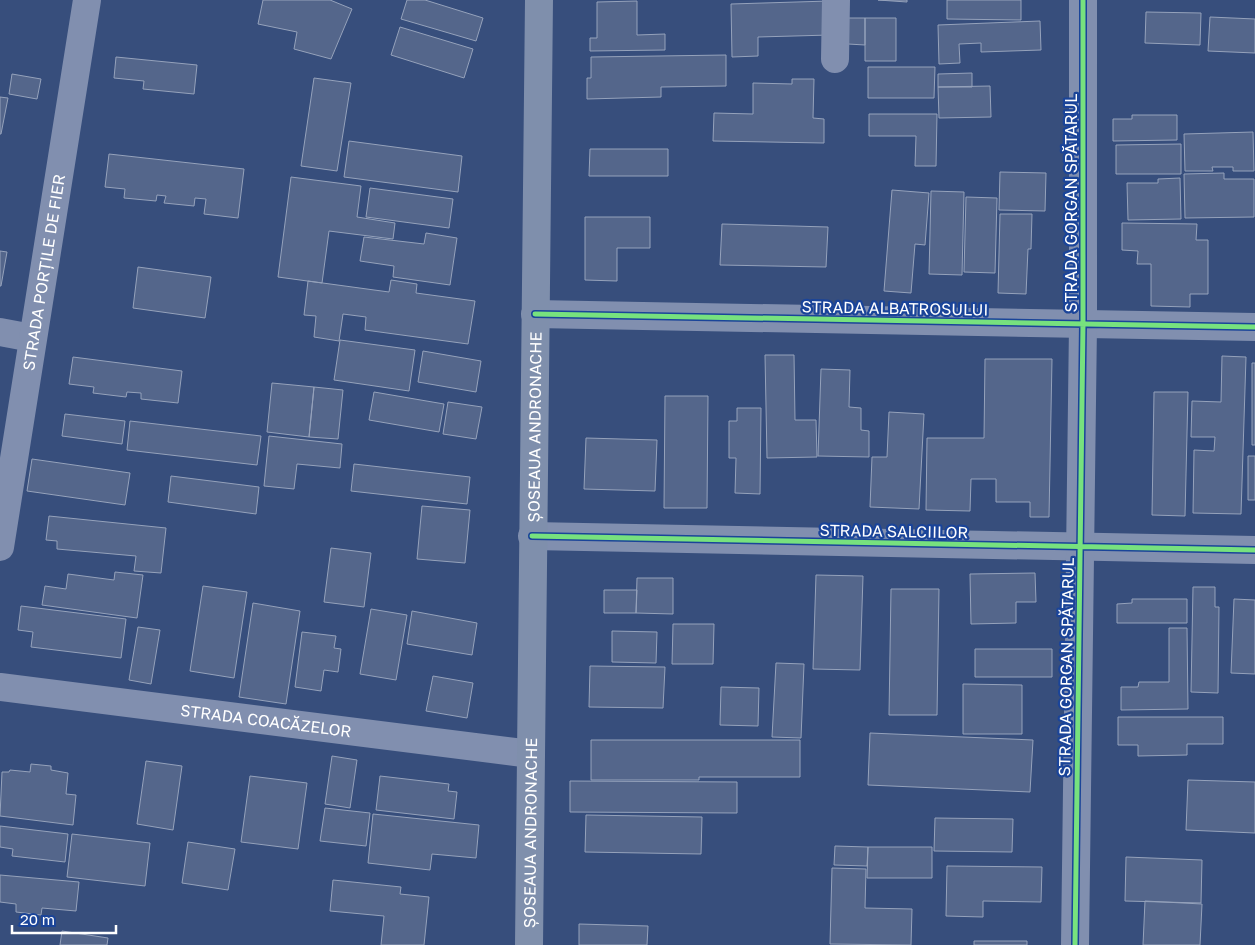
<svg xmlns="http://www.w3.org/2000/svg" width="1255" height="945" font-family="'Golos Text',sans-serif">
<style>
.building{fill:#54668b;stroke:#95a2bb}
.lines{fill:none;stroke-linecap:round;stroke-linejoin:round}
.minor{stroke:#818faf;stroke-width:28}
.major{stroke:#7f8fac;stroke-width:28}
.cycleway-casing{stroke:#1a4499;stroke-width:8}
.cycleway{stroke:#77e17e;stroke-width:5}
.labels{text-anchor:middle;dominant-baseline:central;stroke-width:4.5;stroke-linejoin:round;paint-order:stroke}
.street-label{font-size:16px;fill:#fff;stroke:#1a4499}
</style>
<rect width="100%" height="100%" fill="#374e7c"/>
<!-- building -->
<path class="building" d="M 263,0 L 330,0 L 352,9 L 331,59 L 294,49 L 297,32 L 258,24 Z
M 407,0 L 425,0 L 483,18 L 476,41 L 401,19 Z
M 878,0 L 907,0 L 907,2 Z
M 947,0 L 1021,0 L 1021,20 L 947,19 Z
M 637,1 L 637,35 L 665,34 L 665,50 L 590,51 L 590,38 L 597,38 L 597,2 Z
M 829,1 L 830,35 L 758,37 L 758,56 L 732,57 L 731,4 Z
M 1146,12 L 1201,13 L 1200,45 L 1145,43 Z
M 1210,17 L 1255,19 L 1255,53 L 1208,51 Z
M 848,18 L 865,18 L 865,45 L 848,44 Z
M 865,18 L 896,18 L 896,61 L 865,61 Z
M 1040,21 L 1041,50 L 981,52 L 981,43 L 959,44 L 960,63 L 939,64 L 938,25 Z
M 400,27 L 473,49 L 464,78 L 391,55 Z
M 726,55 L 726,86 L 661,87 L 661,97 L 587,99 L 587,78 L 591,78 L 591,57 Z
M 116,57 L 197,65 L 194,94 L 143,89 L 144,81 L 114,78 Z
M 868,67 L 935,67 L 934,98 L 868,98 Z
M 972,73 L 972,87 L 938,87 L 938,74 Z
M 12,74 L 41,79 L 37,99 L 9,94 Z
M 314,78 L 351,83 L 337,171 L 301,166 Z
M 792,79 L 814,79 L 813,118 L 824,119 L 824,143 L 713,141 L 714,113 L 753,114 L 753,83 L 792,84 Z
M 990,86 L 991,117 L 939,118 L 938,87 Z
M 0,97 L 8,98 L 1,134 L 0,134 Z
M 869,114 L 937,114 L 936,166 L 915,166 L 916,136 L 869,136 Z
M 1132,115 L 1177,115 L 1177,140 L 1113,141 L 1113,119 L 1132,119 Z
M 1253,132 L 1254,171 L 1233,171 L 1233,167 L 1212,167 L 1213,171 L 1185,171 L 1184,134 Z
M 349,141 L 462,156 L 458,192 L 344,177 Z
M 1181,144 L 1181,174 L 1116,174 L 1116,145 Z
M 590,149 L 668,149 L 668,176 L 589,176 Z
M 109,154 L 244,169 L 238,218 L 204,214 L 206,199 L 195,198 L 194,206 L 164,203 L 166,196 L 157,195 L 156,201 L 124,198 L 125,189 L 105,187 Z
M 1000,172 L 1046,173 L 1045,211 L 999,210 Z
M 1224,173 L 1224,179 L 1254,179 L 1254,217 L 1185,218 L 1184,174 Z
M 291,177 L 361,186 L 357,217 L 395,223 L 393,239 L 329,231 L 322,283 L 278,277 Z
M 1180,178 L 1181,219 L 1128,220 L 1127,183 L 1158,183 L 1158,179 Z
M 370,188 L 453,199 L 449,228 L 366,217 Z
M 892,190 L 929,193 L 925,245 L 915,244 L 911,293 L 884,291 Z
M 931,191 L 964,192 L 962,275 L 929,274 Z
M 966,197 L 997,198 L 995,273 L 964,272 Z
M 1000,214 L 1032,214 L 1031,249 L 1028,249 L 1026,294 L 998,293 Z
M 585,217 L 650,217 L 650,248 L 617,248 L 617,281 L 585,280 Z
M 1122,223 L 1197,224 L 1196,240 L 1208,240 L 1208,294 L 1190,294 L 1190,307 L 1151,306 L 1151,264 L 1137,264 L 1138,251 L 1122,250 Z
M 722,224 L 828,227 L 826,267 L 720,265 Z
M 426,233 L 457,238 L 450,285 L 393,277 L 394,266 L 360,261 L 364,237 L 424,244 Z
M 0,251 L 7,252 L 1,286 L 0,286 Z
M 138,267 L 211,277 L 205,318 L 133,308 Z
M 391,280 L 417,284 L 416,293 L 475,301 L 468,344 L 365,330 L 366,317 L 343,314 L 339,341 L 314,337 L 316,316 L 304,315 L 308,281 L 389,292 Z
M 340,340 L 415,350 L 409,391 L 334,380 Z
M 423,351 L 481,361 L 476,392 L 418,382 Z
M 765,355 L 794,355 L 795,420 L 816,420 L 817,457 L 767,458 Z
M 1222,356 L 1246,357 L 1241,514 L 1193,513 L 1194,450 L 1214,451 L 1215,437 L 1191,437 L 1192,401 L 1221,402 Z
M 73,357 L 182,371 L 178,403 L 141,399 L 141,393 L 127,392 L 126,397 L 93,393 L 94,387 L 69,384 Z
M 985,359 L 1052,359 L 1049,517 L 1030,517 L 1030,502 L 996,502 L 996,479 L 971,479 L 970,511 L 926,510 L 927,438 L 984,438 Z
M 1252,363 L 1255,363 L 1255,445 L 1252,445 Z
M 821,369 L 850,370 L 849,407 L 861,408 L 861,430 L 869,431 L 869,457 L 818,456 Z
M 272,383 L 314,387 L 309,437 L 267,432 Z
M 314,387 L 343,390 L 338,439 L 309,437 Z
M 374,392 L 444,404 L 439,432 L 369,420 Z
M 1154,392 L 1188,392 L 1185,516 L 1152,515 Z
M 665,396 L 708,396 L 707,508 L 664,508 Z
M 448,402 L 482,407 L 476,439 L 443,434 Z
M 737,408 L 761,408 L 760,494 L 735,493 L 736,458 L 729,458 L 729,421 L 737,421 Z
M 889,412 L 924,414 L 919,509 L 870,507 L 872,457 L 887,457 Z
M 65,414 L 125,421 L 122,444 L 62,436 Z
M 130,421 L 261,436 L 257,465 L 127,450 Z
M 269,436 L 342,444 L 340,468 L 297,464 L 294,489 L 264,486 Z
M 586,438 L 657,440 L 655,491 L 584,489 Z
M 1248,456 L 1255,456 L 1255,500 L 1248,500 Z
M 32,459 L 130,473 L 125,505 L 27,491 Z
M 354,464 L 470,477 L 467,504 L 351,491 Z
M 171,476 L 259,487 L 256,514 L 168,502 Z
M 422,506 L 470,510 L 465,563 L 417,559 Z
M 49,516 L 166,528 L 161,573 L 134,571 L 136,556 L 57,549 L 57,541 L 46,540 Z
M 331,548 L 371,553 L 364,607 L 324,602 Z
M 115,572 L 143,575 L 137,618 L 42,605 L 45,586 L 66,589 L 68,574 L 114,580 Z
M 1035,573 L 1036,602 L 1016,602 L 1016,623 L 971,624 L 970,574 Z
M 816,575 L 863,576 L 860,670 L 813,669 Z
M 637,578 L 673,578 L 673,614 L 636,613 Z
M 203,586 L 247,592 L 234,678 L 190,671 Z
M 1193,587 L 1215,587 L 1215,607 L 1219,607 L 1218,693 L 1191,692 Z
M 891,589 L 939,589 L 937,715 L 889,715 Z
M 604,590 L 637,590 L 636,613 L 604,613 Z
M 1132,599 L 1187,599 L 1187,623 L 1117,623 L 1117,604 L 1132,603 Z
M 1234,599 L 1255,600 L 1255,674 L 1231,673 Z
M 253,603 L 300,611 L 286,704 L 239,697 Z
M 21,606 L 126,619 L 121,658 L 31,647 L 33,632 L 18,630 Z
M 371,609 L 407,615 L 396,680 L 360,674 Z
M 412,611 L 477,623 L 472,655 L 407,644 Z
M 673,624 L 714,624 L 713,664 L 672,664 Z
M 138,627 L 160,630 L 151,684 L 129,680 Z
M 1169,628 L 1187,628 L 1188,709 L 1121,710 L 1121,687 L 1138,687 L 1139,682 L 1169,682 Z
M 612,631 L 657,632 L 656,663 L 612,662 Z
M 302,632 L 336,636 L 334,648 L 341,649 L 338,672 L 324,670 L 321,691 L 295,687 Z
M 975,649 L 1052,649 L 1052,677 L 975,677 Z
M 776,663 L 804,664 L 801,738 L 772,737 Z
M 590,666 L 665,667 L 663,708 L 589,707 Z
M 433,676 L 473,683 L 467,718 L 426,711 Z
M 963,684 L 1022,685 L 1022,734 L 963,734 Z
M 721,687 L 759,688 L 758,726 L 720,725 Z
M 1118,717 L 1223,717 L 1223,744 L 1187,744 L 1187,755 L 1138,756 L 1138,745 L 1118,745 Z
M 870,733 L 1033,740 L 1030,792 L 868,785 Z
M 591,740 L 800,740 L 800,777 L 699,777 L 699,780 L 591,780 Z
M 332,756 L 357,760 L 350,808 L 325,804 Z
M 146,761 L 182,766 L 173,830 L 137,824 Z
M 31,764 L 51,766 L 51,770 L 68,773 L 66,794 L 76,795 L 73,825 L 0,816 L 2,772 L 9,772 L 10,770 L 30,772 Z
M 250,776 L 307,783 L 298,849 L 241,842 Z
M 380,776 L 449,784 L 448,791 L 457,792 L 454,819 L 376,810 Z
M 1188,780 L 1255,782 L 1255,833 L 1186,830 Z
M 570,781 L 737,782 L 737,813 L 570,812 Z
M 325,808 L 370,813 L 366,846 L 320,841 Z
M 373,814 L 479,825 L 476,858 L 432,854 L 430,870 L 368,863 Z
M 586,815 L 702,817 L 701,854 L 585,852 Z
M 935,818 L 1013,819 L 1012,852 L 934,851 Z
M 0,826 L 68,834 L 65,862 L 12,856 L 13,849 L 0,847 Z
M 72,834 L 150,843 L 145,886 L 67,877 Z
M 188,842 L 235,849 L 228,890 L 182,883 Z
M 835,846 L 868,847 L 867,866 L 834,865 Z
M 868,847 L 932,847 L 932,878 L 867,878 Z
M 1126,857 L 1202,860 L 1201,903 L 1125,901 Z
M 947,866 L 1042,867 L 1041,902 L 983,901 L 983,917 L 946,916 Z
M 832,868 L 866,869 L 865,908 L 912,909 L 911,945 L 830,944 Z
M 0,875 L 79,882 L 76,911 L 42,908 L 41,915 L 16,912 L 16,904 L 0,902 Z
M 333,880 L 401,887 L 400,894 L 429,897 L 424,945 L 381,945 L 384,916 L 330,911 Z
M 1145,901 L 1202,904 L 1200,945 L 1143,945 Z
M 579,924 L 648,926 L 647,945 L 579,945 Z
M 62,931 L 108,938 L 107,945 L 60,945 Z
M 974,941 L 1027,941 L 1027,945 L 974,945 Z"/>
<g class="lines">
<!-- minor -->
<g class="minor">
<path d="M 835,59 L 836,0"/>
<path d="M 535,314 L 1255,327"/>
<path d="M 0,332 L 32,338"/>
<path d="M 532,536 L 1255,550"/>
<path id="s1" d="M 0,547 L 87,0"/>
<path id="s2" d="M 0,687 L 531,754"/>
<path d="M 1075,945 L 1083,324 L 1083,0"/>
</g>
<!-- major -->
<path class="major" id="s3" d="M 529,945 L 539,0"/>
<defs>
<path id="cycleway" d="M 535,314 L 1255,327
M 532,536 L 1255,550
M 1075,945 L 1083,324 L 1083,0"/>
</defs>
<!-- cycleway casing -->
<use href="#cycleway" class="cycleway-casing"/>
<!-- cycleway -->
<use href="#cycleway" class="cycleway"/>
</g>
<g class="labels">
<!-- street labels -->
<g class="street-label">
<text transform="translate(1071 203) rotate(-90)">STRADA GORGAN SPĂTARUL</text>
<text stroke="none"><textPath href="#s1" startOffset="278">STRADA PORȚILE DE FIER</textPath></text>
<text transform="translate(895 308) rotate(1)">STRADA ALBATROSULUI</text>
<text stroke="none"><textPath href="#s3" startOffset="518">ȘOSEAUA ANDRONACHE</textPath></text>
<text transform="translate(894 531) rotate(1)">STRADA SALCIILOR</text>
<text transform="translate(1066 667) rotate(-89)">STRADA GORGAN SPĂTARUL</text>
<text stroke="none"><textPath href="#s2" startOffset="268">STRADA COACĂZELOR</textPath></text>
<text stroke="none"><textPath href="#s3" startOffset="112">ȘOSEAUA ANDRONACHE</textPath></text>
</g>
</g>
<!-- scale -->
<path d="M12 925v8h104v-8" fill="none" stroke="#ffffff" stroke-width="2.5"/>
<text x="20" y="925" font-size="15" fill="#ffffff" stroke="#1a4499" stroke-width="4" paint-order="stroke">20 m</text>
</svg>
